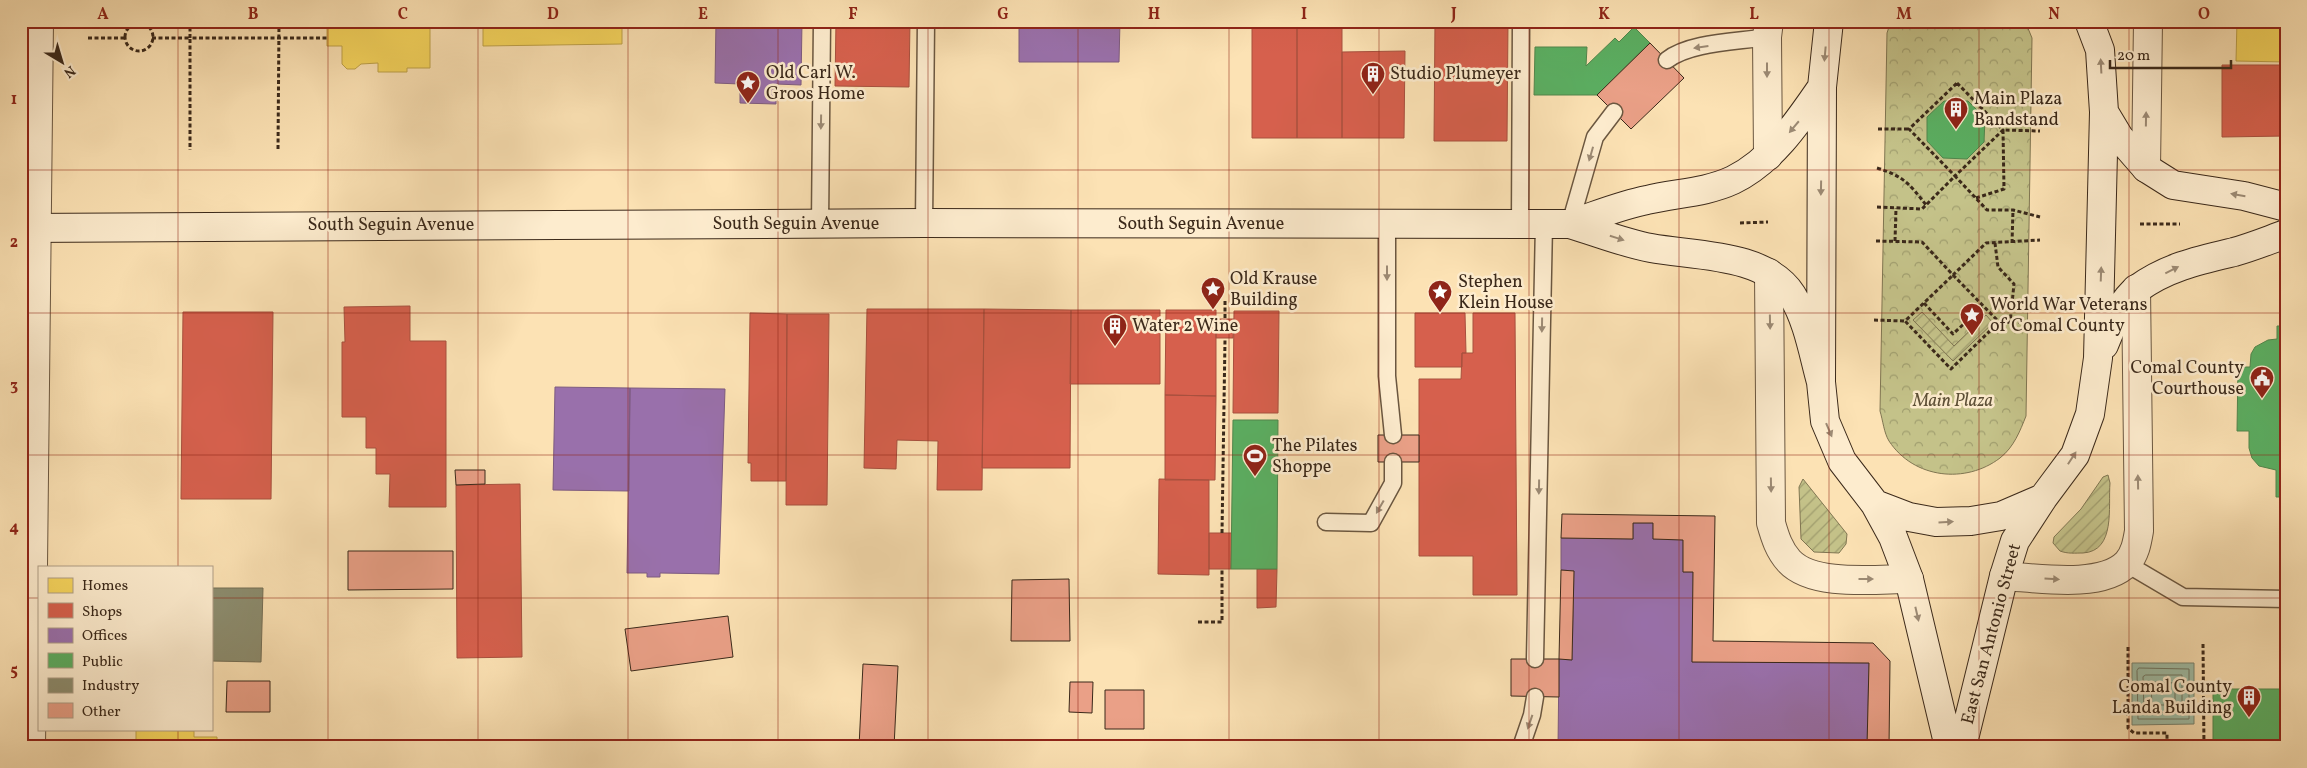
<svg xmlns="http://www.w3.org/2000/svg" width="2307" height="768" font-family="Vollkorn,serif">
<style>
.forest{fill:url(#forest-crowns);stroke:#807652}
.garden{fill:url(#garden-furrows);stroke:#807652}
.water{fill:#a0bfa8;stroke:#78836f}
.homes{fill:#f6d55c;stroke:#bea148}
.shops{fill:#d6604d;stroke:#a8503e}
.offices{fill:#9970ab;stroke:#7d5b80}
.public{fill:#5aae61;stroke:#51864c}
.industry{fill:#8c8c6e;stroke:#746e55}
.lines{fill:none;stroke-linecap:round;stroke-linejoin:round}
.shore{stroke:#6e7461;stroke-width:1}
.building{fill:#eaa087;stroke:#3b291a}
.service-casing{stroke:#6b5740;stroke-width:19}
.minor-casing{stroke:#6b5740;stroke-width:30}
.secondary-casing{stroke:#3b291a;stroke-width:30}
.path{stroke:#3b291a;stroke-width:3;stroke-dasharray:4 2.5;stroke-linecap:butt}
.service{stroke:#fdecce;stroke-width:16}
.minor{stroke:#fdecce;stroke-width:28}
.secondary{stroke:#fdecce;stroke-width:28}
.oneway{fill:#9c8a74}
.grid{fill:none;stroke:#8f2418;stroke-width:1;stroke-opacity:0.55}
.labels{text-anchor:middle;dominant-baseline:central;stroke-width:5;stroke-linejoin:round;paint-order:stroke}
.poi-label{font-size:18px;fill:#3b291a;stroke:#fdecce;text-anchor:start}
.street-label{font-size:18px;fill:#3b291a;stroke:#fdecce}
.park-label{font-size:18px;font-style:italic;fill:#5d4f36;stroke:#fdecce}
.neatline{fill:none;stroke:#8f2418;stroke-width:2}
.grid-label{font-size:16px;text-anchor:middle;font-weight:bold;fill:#8f2418}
</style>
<defs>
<pattern id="forest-crowns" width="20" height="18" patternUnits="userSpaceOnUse" patternTransform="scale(1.25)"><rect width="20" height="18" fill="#c4c289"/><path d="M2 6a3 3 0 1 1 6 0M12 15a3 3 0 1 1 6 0" fill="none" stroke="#a09e6f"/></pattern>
<pattern id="garden-furrows" width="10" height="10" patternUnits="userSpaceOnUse" patternTransform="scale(1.25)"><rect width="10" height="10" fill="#c4c289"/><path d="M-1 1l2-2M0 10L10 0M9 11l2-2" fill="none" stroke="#a09e6f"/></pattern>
</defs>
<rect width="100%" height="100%" fill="#fce2b4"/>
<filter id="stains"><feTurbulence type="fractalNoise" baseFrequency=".004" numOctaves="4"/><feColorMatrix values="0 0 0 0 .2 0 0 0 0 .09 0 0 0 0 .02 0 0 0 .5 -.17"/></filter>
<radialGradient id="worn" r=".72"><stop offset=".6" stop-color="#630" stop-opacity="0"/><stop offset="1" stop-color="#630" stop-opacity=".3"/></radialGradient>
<!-- forest -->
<path class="forest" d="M 1891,21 L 2025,21 L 2032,38 L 2026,416 C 2020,431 2014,447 2000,458 C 1966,484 1914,479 1889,441 C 1884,433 1883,421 1880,411 L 1887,33 Z"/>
<!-- garden -->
<path class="garden" d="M 1922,312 L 1954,346 L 1986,315 L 1993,323 L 1953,361 L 1913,320 Z
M 2108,475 L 2110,483 C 2108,507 2116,551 2083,553 C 2075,553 2068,554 2060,551 L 2053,543 L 2054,537 L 2081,509 L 2103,477 Z
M 1803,479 L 1847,534 L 1846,544 L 1839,553 L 1814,552 L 1801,539 L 1799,487 Z"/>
<!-- water -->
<path class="water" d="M 2132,663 L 2194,663 L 2194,724 L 2132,725 Z"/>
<!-- homes -->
<path class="homes" d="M 327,21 L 401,21 L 401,26 L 430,26 L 430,68 L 407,68 L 407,72 L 378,72 L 378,63 L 361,64 L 355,69 L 347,69 L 342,64 L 342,46 L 327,46 Z
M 483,21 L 622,21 L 622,44 L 483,46 Z
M 2237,21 L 2286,21 L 2286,62 L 2236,61 Z
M 136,730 L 194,731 L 194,737 L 217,737 L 217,747 L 136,747 Z
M 380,741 L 438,742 L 438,747 L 380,747 Z"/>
<!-- shops -->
<path class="shops" d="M 836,21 L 910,21 L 909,87 L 835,86 Z
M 1252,21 L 1297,21 L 1297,138 L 1252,138 Z
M 1297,21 L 1342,21 L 1342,138 L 1297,138 Z
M 1435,21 L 1508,21 L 1507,141 L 1434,141 Z
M 1405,51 L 1404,138 L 1342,138 L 1342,52 Z
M 2222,65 L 2286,65 L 2286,136 L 2222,137 Z
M 410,306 L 410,341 L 446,341 L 446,507 L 389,507 L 390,474 L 376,474 L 376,448 L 366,448 L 366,417 L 342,417 L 342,342 L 345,342 L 344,307 Z
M 867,309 L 984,309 L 982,490 L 937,490 L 938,441 L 897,440 L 896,469 L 864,468 Z
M 984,309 L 1071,310 L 1070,468 L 982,468 Z
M 1071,310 L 1160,310 L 1160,384 L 1070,384 Z
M 1166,310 L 1216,310 L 1216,396 L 1165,395 Z
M 1234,311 L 1279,311 L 1278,413 L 1233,413 Z
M 183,312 L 273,312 L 271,499 L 181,499 Z
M 750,313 L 787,314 L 786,481 L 751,481 L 751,463 L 748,463 Z
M 1415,313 L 1465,313 L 1466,353 L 1462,353 L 1462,367 L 1415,367 Z
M 1473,313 L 1515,313 L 1517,595 L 1473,595 L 1473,556 L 1419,556 L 1419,379 L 1461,379 L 1462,353 L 1473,353 Z
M 787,314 L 829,314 L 827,505 L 786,505 Z
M 1216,319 L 1234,319 L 1233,338 L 1216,338 Z
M 1165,395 L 1216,396 L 1215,480 L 1165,480 Z
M 1159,479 L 1209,480 L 1209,575 L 1158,574 Z
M 520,484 L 522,657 L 457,658 L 456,485 Z
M 1209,533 L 1232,533 L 1231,569 L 1209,569 Z
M 1257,569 L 1277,569 L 1276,607 L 1257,608 Z"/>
<!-- offices -->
<path class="offices" d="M 716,21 L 802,21 L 801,85 L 776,84 L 776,104 L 740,103 L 740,84 L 715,83 Z
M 1019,21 L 1120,21 L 1119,62 L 1019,62 Z
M 555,387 L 630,388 L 629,491 L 553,490 Z
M 630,388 L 725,389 L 719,574 L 660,573 L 660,577 L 647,577 L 647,573 L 627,573 Z
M 1633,523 L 1653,523 L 1653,539 L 1683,540 L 1683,572 L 1693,572 L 1692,662 L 1869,663 L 1867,747 L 1558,747 L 1559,659 L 1572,660 L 1574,571 L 1561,570 L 1561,538 L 1633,539 Z"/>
<!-- public -->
<path class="public" d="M 1634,27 L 1650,43 L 1597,95 L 1534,95 L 1535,47 L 1587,47 L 1586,66 L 1615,38 L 1619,42 Z
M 1944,101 L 1968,101 L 1985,118 L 1984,142 L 1967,159 L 1943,158 L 1927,141 L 1927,117 Z
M 2277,326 L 2286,326 L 2286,497 L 2276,497 L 2276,470 L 2259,466 L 2252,458 L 2249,448 L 2249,431 L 2237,431 L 2238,367 L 2250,367 L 2251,354 L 2255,347 L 2268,340 L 2277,339 Z
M 1233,420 L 1278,420 L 1277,569 L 1231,569 Z
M 2213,689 L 2286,689 L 2286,747 L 2213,747 Z"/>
<!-- industry -->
<path class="industry" d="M 211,588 L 263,588 L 261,662 L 211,661 Z"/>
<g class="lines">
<!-- shore -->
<path class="shore" d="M 2139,668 L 2189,669 L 2189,719 L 2138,719 L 2137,671 Z
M 2146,675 L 2182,675 L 2182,712 L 2144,713 L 2143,677 Z
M 2153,682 L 2175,683 L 2175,705 L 2152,705 L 2151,684 Z"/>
</g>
<!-- building -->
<path class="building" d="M 1650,43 L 1684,78 L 1631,129 L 1597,95 Z
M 1378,435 L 1419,435 L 1419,462 L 1378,462 Z
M 455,470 L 485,470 L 485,484 L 456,485 Z
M 1562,514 L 1715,516 L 1713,641 L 1873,643 L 1890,661 L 1889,747 L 1867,747 L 1869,663 L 1692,662 L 1693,572 L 1683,572 L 1683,540 L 1653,539 L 1653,523 L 1633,523 L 1633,539 L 1561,538 Z
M 348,551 L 453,551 L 453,589 L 348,590 Z
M 1561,570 L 1574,571 L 1572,660 L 1559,659 Z
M 1069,579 L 1070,641 L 1011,641 L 1012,580 Z
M 728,616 L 733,657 L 631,671 L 625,629 Z
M 1511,659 L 1559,659 L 1559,697 L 1511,696 Z
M 863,664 L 898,666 L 894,747 L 859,747 Z
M 227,681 L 270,681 L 270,712 L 226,712 Z
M 1070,682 L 1093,682 L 1092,713 L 1069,712 Z
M 1105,690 L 1144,690 L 1144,729 L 1105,729 Z"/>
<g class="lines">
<defs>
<path id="service" d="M 1667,60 C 1690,42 1737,42 1767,37
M 924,223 L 926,21
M 820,224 L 822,21
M 1520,224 L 1521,21
M 1570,224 L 1595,137 L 1614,112
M 1387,225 L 1387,376 L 1393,435
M 1326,522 L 1371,523 L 1393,483 L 1393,462
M 2127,564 L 2183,597 L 2286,599
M 1535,659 L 1544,224
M 1521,747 L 1532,715 L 1535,697"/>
<path id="minor" d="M 1768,156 L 1767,37 L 1769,21
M 2146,168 L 2148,21
M 1769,273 L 1771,523 C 1775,537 1779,550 1789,561 C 1813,587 1876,579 1909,579
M 2004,576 C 2037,578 2102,589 2127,563 C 2135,554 2137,543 2139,531 L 2136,289
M 31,747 L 39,21"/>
<path id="secondary" d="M 1829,21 L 1822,87 L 1821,382 L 1825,421 L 1842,461 L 1875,504 L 1909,517 L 1936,522 L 1971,521 L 2001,516 L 2043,498
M 2104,112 L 2119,137 L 2146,168 L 2173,185 L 2244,196 L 2286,207
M 1570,224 C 1595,216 1621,205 1647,200 C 1676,193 1705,193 1733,180 C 1772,161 1798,122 1822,87
M 21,228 L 924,223 L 1570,224 C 1597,232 1624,243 1651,248 C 1694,256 1765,253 1792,295 C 1808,321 1813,353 1821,382
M 2104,345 C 2112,326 2120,302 2137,289 C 2167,267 2200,260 2234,252 C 2252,247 2269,240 2286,234
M 1875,504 L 1893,537 L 1909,579 L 1949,747
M 1962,747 L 2004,576 L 2015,541 L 2043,498 L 2075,455 L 2090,414 L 2098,358 L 2104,112 L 2100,50 L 2089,21"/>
</defs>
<!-- service casing -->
<use href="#service" class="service-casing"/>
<!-- minor casing -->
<use href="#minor" class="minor-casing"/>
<!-- secondary casing -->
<use href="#secondary" class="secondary-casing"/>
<!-- path -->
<path class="path" d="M 190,21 L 190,38 L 327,38
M125 37a14 14 0 1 1 28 0a14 14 0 1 1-28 0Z
M 88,38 L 125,38
M 152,38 L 190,38 L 190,150
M 1957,83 L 2003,130 L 1955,176 L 1909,129 Z
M 1878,129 L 1909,129
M 278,149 L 279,21
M 1877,168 C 1903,176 1910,184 1926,205
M 1976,198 L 2004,189 L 2003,130 L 2040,131
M 1877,207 L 1922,209 L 1955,176 L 1987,210 L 2013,210 L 2040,217
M 1740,223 L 1768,222
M 2140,224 L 2180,224
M 1876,241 L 1922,242 L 1953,275 L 1986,243 L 2040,240
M 1895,241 L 1896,208
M 1995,243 L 1998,267 L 2014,284 L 2010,323
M 2012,243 L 2013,210
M 1953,275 L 1999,322 L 1951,369 L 1905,321 Z
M 1924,303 L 1953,334 L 1983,306
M 1225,318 L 1225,299
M 1874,320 L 1905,321
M 1999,322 L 2037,323
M 1222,533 L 1225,339
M 1198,622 L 1222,622 L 1222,569
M 2203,644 L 2204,747
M 2128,647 L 2128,728 L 2134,733 L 2167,733 L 2167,747"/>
<!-- service -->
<use href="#service" class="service"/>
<!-- minor -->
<use href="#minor" class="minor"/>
<!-- secondary -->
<use href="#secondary" class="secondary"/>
</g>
<!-- one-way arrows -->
<defs><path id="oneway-solid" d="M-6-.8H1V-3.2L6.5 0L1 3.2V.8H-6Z" transform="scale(1.25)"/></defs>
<g class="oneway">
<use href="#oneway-solid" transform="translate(1701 47) rotate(172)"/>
<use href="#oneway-solid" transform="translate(1825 54) rotate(95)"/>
<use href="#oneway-solid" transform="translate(2101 66) rotate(-93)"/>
<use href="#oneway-solid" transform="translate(1767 70) rotate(90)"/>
<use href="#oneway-solid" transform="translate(2146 119) rotate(-89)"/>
<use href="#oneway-solid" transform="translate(821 122) rotate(91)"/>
<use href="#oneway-solid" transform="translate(1794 127) rotate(130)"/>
<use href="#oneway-solid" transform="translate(1591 154) rotate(106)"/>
<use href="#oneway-solid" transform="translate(1821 188) rotate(91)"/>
<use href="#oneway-solid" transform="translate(2238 195) rotate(-170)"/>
<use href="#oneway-solid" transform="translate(1617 238) rotate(17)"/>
<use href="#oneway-solid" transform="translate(2172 270) rotate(-27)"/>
<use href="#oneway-solid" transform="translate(1387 273) rotate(90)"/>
<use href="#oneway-solid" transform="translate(2101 274) rotate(-88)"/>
<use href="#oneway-solid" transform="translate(1770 322) rotate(89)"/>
<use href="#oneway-solid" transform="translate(1542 325) rotate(91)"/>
<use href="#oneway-solid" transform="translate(1829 430) rotate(67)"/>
<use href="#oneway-solid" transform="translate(2072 458) rotate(-57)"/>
<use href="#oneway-solid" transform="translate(2138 482) rotate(-91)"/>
<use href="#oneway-solid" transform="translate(1771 485) rotate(89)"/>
<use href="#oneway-solid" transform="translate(1539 487) rotate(91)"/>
<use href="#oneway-solid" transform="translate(1380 507) rotate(120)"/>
<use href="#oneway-solid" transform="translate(1946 522) rotate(-3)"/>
<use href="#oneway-solid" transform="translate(1866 579)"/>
<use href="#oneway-solid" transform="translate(2052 579) rotate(3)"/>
<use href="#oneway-solid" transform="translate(1917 614) rotate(77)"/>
<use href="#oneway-solid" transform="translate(1530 722) rotate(109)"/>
</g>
<!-- grid -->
<path class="grid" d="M 178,21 L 178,567M 328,21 L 328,747M 478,21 L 478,747M 628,21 L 628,747M 778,21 L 778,747M 928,21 L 928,747M 1078,21 L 1078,747M 1229,21 L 1229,747M 1379,21 L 1379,747M 1529,21 L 1529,747M 1679,21 L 1679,747M 1829,21 L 1829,747M 1979,21 L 1979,747M 2129,21 L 2129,747M 21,170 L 2286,170M 21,313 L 2286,313M 21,455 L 2286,455M 21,598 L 39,598M 211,598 L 2286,598M 178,729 L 178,747"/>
<!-- icons -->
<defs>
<symbol id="building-pin" viewBox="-11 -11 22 30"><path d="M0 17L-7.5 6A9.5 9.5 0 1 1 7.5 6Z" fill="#8f2418" stroke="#fdecce"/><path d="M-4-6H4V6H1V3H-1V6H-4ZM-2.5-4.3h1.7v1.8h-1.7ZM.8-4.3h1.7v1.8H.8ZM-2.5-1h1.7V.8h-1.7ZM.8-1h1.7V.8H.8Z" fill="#fff"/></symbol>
<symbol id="sight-pin" viewBox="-11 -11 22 30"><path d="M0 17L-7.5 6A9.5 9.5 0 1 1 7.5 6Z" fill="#8f2418" stroke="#fdecce"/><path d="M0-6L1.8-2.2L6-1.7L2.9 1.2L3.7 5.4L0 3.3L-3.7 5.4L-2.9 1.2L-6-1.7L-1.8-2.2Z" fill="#fff"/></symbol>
<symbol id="civic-pin" viewBox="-11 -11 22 30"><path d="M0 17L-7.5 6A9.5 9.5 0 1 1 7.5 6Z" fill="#8f2418" stroke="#fdecce"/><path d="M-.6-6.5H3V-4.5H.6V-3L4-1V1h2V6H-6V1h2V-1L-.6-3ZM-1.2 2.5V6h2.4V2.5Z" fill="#fff"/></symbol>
<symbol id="stadium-pin" viewBox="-11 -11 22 30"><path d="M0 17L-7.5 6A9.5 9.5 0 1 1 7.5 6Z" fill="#8f2418" stroke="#fdecce"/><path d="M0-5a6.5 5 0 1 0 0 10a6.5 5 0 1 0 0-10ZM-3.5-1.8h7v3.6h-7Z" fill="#fff"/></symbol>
</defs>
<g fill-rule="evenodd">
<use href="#building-pin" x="1359" y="60" width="28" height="38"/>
<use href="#sight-pin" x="734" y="69" width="28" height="38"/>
<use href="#building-pin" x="1942" y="95" width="28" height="38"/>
<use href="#sight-pin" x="1199" y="275" width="28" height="38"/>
<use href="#sight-pin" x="1426" y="278" width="28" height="38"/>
<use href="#sight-pin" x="1958" y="301" width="28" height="38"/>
<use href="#building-pin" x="1101" y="312" width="28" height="38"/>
<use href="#civic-pin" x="2248" y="364" width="28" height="38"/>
<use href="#stadium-pin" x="1241" y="442" width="28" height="38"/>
<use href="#building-pin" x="2235" y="683" width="28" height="38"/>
</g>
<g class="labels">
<!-- poi labels -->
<g class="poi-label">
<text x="766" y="73">Old Carl W.<tspan x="766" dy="21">Groos Home</tspan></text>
<text x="1390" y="74">Studio Plumeyer</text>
<text x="1974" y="99">Main Plaza<tspan x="1974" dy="21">Bandstand</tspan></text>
<text x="1230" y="279">Old Krause<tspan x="1230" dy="21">Building</tspan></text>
<text x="1458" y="282">Stephen<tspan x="1458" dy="21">Klein House</tspan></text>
<text x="1990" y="305">World War Veterans<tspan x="1990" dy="21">of Comal County</tspan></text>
<text x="1132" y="326">Water 2 Wine</text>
<text x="2244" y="368" text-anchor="end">Comal County<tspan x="2244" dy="21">Courthouse</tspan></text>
<text x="1272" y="446">The Pilates<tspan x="1272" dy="21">Shoppe</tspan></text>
<text x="2232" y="687" text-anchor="end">Comal County<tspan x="2232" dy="21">Landa Building</tspan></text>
</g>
<!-- street labels -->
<g class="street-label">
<text x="796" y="224">South Seguin Avenue</text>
<text x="1201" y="224">South Seguin Avenue</text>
<text x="391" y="225">South Seguin Avenue</text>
<text transform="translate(1992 634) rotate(-75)">East San Antonio Street</text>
</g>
<!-- park labels -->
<g class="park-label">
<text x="1953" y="401">Main Plaza</text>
</g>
</g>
<!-- margin -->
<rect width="2307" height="768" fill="none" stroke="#fce2b4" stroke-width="55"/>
<!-- legend -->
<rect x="38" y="566" width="175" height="165" fill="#fdecce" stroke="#af9e86"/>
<rect x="48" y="578" width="25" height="15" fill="#f6d55c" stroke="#af9e86"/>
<text x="82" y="590" font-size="15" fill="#3b291a">Homes</text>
<rect x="48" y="603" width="25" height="15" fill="#d6604d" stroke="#af9e86"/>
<text x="82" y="616" font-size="15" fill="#3b291a">Shops</text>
<rect x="48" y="628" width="25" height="15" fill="#9970ab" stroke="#af9e86"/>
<text x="82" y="640" font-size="15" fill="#3b291a">Offices</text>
<rect x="48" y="653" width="25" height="15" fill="#5aae61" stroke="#af9e86"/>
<text x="82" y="666" font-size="15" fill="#3b291a">Public</text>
<rect x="48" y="678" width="25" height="15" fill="#8c8c6e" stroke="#af9e86"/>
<text x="82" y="690" font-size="15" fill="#3b291a">Industry</text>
<rect x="48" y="703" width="25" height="15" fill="#eaa087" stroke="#af9e86"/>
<text x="82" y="716" font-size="15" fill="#3b291a">Other</text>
<!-- north arrow -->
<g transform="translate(62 62) rotate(142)" stroke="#fdecce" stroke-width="4" paint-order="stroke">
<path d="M0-4L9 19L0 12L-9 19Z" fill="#3b291a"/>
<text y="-8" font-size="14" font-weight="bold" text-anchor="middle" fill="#3b291a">N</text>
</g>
<!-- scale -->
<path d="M2110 60v8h121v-8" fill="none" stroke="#3b291a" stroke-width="2.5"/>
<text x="2117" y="60" font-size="15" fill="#3b291a" stroke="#fdecce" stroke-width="4" paint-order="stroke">20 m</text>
<rect x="28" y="28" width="2252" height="712" class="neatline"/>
<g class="grid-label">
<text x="103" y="19">A</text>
<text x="253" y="19">B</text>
<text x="403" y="19">C</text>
<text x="553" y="19">D</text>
<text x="703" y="19">E</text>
<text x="853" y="19">F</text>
<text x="1003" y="19">G</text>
<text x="1154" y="19">H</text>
<text x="1304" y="19">I</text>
<text x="1454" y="19">J</text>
<text x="1604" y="19">K</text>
<text x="1754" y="19">L</text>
<text x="1904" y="19">M</text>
<text x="2054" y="19">N</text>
<text x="2204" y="19">O</text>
<text x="14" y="104">1</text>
<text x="14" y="247">2</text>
<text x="14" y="390">3</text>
<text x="14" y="532">4</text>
<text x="14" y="675">5</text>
</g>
<rect width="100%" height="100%" filter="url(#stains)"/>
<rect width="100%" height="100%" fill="url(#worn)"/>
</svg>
